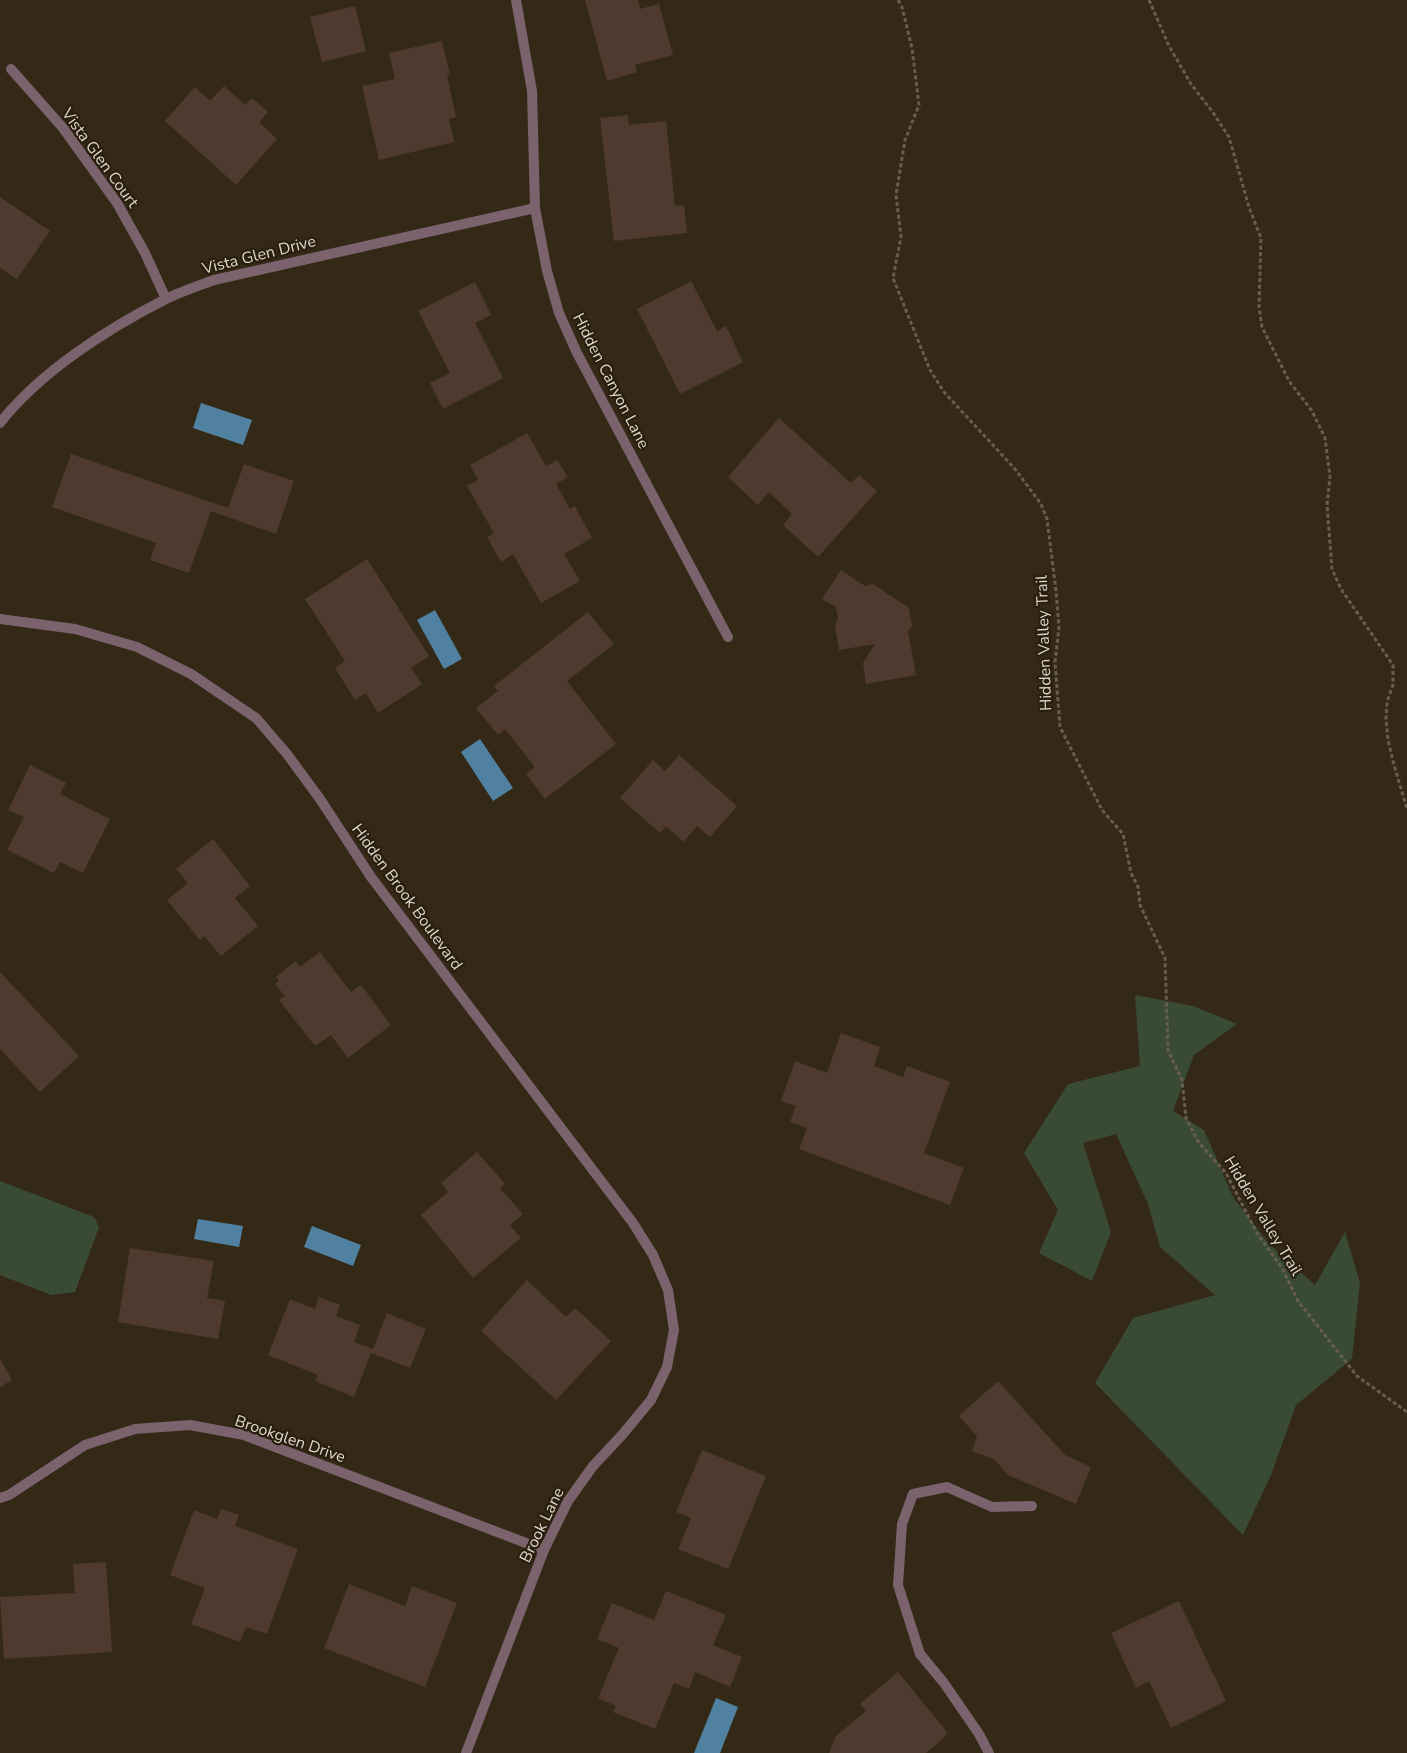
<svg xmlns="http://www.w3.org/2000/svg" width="1407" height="1753" font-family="'Nunito Sans',sans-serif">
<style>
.green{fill:#3a4b35}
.water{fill:#5081a0}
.building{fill:#4f3a30}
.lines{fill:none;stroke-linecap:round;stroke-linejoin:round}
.path{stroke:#685e4f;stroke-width:3;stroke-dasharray:4 2.5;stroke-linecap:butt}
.service{stroke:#7a636c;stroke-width:10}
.minor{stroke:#7a636c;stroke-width:10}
.labels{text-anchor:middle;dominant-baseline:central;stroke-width:4.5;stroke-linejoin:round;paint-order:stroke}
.street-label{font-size:16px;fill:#dfd7cc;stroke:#2a1f0e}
</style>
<rect width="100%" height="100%" fill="#342917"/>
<!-- green -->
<path class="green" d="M 1135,995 L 1193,1006 L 1237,1024 L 1194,1055 L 1173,1111 L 1204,1130 L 1233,1197 L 1269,1244 L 1315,1285 L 1345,1232 L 1360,1283 L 1352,1359 L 1296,1405 L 1271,1475 L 1243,1535 L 1095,1383 L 1133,1318 L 1215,1295 L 1160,1247 L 1148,1204 L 1116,1134 L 1083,1143 L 1111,1232 L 1092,1281 L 1039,1253 L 1058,1210 L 1024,1153 L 1068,1084 L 1140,1066 Z
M 0,1181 L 94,1217 L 99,1227 L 75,1292 L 51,1295 L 0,1275 Z"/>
<!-- water -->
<path class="water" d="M 201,403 L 252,420 L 243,445 L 193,428 Z
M 435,610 L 462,659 L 444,669 L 417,620 Z
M 480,739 L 513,788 L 493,801 L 461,752 Z
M 198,1219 L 243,1226 L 239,1247 L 194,1239 Z
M 312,1226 L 361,1245 L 353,1266 L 304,1247 Z
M 716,1698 L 738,1707 L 720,1753 L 694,1753 Z"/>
<!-- building -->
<path class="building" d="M 585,0 L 638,0 L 640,9 L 659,4 L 673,55 L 635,65 L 637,72 L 607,81 Z
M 355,6 L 366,51 L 322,62 L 310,17 Z
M 442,41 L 450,75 L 447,76 L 456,117 L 449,119 L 454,142 L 379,160 L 362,86 L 395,79 L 389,53 Z
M 224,86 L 245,105 L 252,98 L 268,112 L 259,122 L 277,139 L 236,185 L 165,121 L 195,87 L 210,101 Z
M 628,115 L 629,125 L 666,121 L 675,206 L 684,205 L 687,233 L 614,241 L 600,118 Z
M 0,197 L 50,231 L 17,279 L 0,268 Z
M 691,281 L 717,331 L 726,326 L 743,362 L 680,394 L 637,309 Z
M 475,282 L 491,315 L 475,323 L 503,378 L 443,409 L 430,383 L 450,373 L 418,311 Z
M 779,418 L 851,483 L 859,475 L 877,491 L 818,557 L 783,525 L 792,514 L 769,492 L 758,505 L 728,477 Z
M 527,433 L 546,466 L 557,460 L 568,477 L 556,484 L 570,509 L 575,506 L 592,538 L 564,554 L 580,581 L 541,603 L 513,554 L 501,562 L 487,537 L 494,533 L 467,486 L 478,480 L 470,465 Z
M 71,454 L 228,508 L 244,464 L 294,481 L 276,534 L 211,511 L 189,573 L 150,560 L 156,543 L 52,507 Z
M 367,559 L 429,656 L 411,668 L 422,684 L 378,713 L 366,693 L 355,700 L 335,668 L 345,661 L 305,599 Z
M 841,570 L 865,586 L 873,584 L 909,608 L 912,626 L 908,631 L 916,675 L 866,684 L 863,663 L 875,644 L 839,650 L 835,626 L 838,619 L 836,607 L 822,599 Z
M 588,612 L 614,644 L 567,681 L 616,744 L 545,799 L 526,774 L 535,767 L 505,729 L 498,735 L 476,708 L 498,691 L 494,686 Z
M 679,755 L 737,806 L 710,837 L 697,826 L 683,842 L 666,826 L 660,833 L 620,798 L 653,760 L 665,771 Z
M 30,765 L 66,783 L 60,794 L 110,819 L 83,873 L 60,862 L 54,873 L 7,850 L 24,817 L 8,810 Z
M 213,839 L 250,886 L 235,898 L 258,926 L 221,956 L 204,936 L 200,940 L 167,900 L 188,883 L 176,869 Z
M 320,952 L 351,992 L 361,985 L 391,1025 L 348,1058 L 331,1035 L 315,1046 L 279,1000 L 285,996 L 275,984 L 279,981 L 276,977 L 296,961 L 300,967 Z
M 0,972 L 79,1056 L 40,1092 L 0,1049 Z
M 841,1033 L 880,1047 L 874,1066 L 903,1077 L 907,1066 L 950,1082 L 924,1153 L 964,1168 L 950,1205 L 799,1149 L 807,1128 L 790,1122 L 796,1106 L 781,1101 L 795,1061 L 827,1073 Z
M 477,1152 L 505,1184 L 500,1188 L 523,1214 L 510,1225 L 521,1238 L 473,1278 L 421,1215 L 448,1192 L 441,1183 Z
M 130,1248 L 214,1261 L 207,1298 L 225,1301 L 218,1339 L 118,1322 Z
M 527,1280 L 566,1317 L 575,1308 L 611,1341 L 556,1400 L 481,1331 Z
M 319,1297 L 340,1305 L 336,1316 L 360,1325 L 354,1342 L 373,1349 L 387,1313 L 426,1329 L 410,1368 L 371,1353 L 354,1397 L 315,1381 L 318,1375 L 268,1355 L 290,1299 L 315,1309 Z
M 0,1359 L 12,1380 L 0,1387 Z
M 998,1381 L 1065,1455 L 1091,1467 L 1076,1504 L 1008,1475 L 995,1460 L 972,1451 L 977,1436 L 959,1416 Z
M 702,1450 L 766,1476 L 728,1569 L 678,1549 L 691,1518 L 676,1512 Z
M 221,1509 L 239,1515 L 235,1526 L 298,1549 L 267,1634 L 246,1627 L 240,1642 L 191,1624 L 205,1588 L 170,1575 L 194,1510 L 217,1519 Z
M 106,1562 L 112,1652 L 4,1659 L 0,1597 L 75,1593 L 73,1564 Z
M 349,1584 L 405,1606 L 412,1586 L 457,1603 L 425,1687 L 324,1648 Z
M 666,1591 L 726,1615 L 713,1645 L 742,1657 L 730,1687 L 695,1672 L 689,1689 L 674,1683 L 655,1729 L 613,1712 L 616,1706 L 598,1698 L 619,1648 L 597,1639 L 612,1603 L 654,1620 Z
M 1179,1601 L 1226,1701 L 1171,1728 L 1149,1681 L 1136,1688 L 1111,1633 Z
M 898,1672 L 947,1732 L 945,1737 L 926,1753 L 829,1753 L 836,1736 L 866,1711 L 860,1704 Z"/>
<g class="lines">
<!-- path -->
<path class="path" d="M 898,0 L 902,7 L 912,48 L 919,105 L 905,140 L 896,195 L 901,237 L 893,278 L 930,370 L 944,392 L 1015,469 L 1041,504 L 1047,519 L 1056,591 L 1059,627 L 1055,662 L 1060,727 L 1102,810 L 1123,834 L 1131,873 L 1138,887 L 1140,905 L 1165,958 L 1168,1050 L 1182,1080 L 1186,1118 L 1199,1143 L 1226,1173 L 1258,1235 L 1282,1268 L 1298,1301 L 1357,1376 L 1407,1412
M 1149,0 L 1169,46 L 1191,84 L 1212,111 L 1229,137 L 1249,207 L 1261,238 L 1259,307 L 1262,327 L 1289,381 L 1312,411 L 1325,438 L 1330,477 L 1327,505 L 1332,569 L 1341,589 L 1393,665 L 1393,685 L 1387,702 L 1386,719 L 1388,740 L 1394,765 L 1407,809"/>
<!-- service -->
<path class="service" d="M 989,1753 L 979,1734 L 944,1683 L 920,1654 L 898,1585 L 902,1524 L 913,1494 L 947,1487 L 992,1507 L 1032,1506"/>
<!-- minor -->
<path class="minor" d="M 516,0 L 532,91 L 535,208 L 547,271 L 559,313 L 577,353 L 728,637
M 11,69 L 63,128 L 117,203 L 145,253 L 166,299
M 0,423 C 40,372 107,329 164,300 C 180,292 198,286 214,280 L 535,208
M 0,619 L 75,629 L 137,647 L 191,674 L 256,718 L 287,754 L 320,799 L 371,877 L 633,1223 L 653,1255 L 668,1290 L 674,1330 L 667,1367 L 651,1400 L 622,1435 L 593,1466 L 568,1501 L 544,1550 L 466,1753
M 0,1498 L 9,1495 L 85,1445 L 135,1429 L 190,1425 L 244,1435 L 544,1550"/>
</g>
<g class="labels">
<!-- street labels -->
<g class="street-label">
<text transform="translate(100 158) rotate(54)">Vista Glen Court</text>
<text transform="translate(259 255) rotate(-14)">Vista Glen Drive</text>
<text transform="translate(611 381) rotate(63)">Hidden Canyon Lane</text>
<text transform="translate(1044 643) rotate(-92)">Hidden Valley Trail</text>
<text transform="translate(407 897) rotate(54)">Hidden Brook Boulevard</text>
<text transform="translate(1263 1216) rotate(59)">Hidden Valley Trail</text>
<text transform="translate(290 1439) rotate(19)">Brookglen Drive</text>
<text transform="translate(542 1525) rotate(-64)">Brook Lane</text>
</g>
</g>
</svg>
